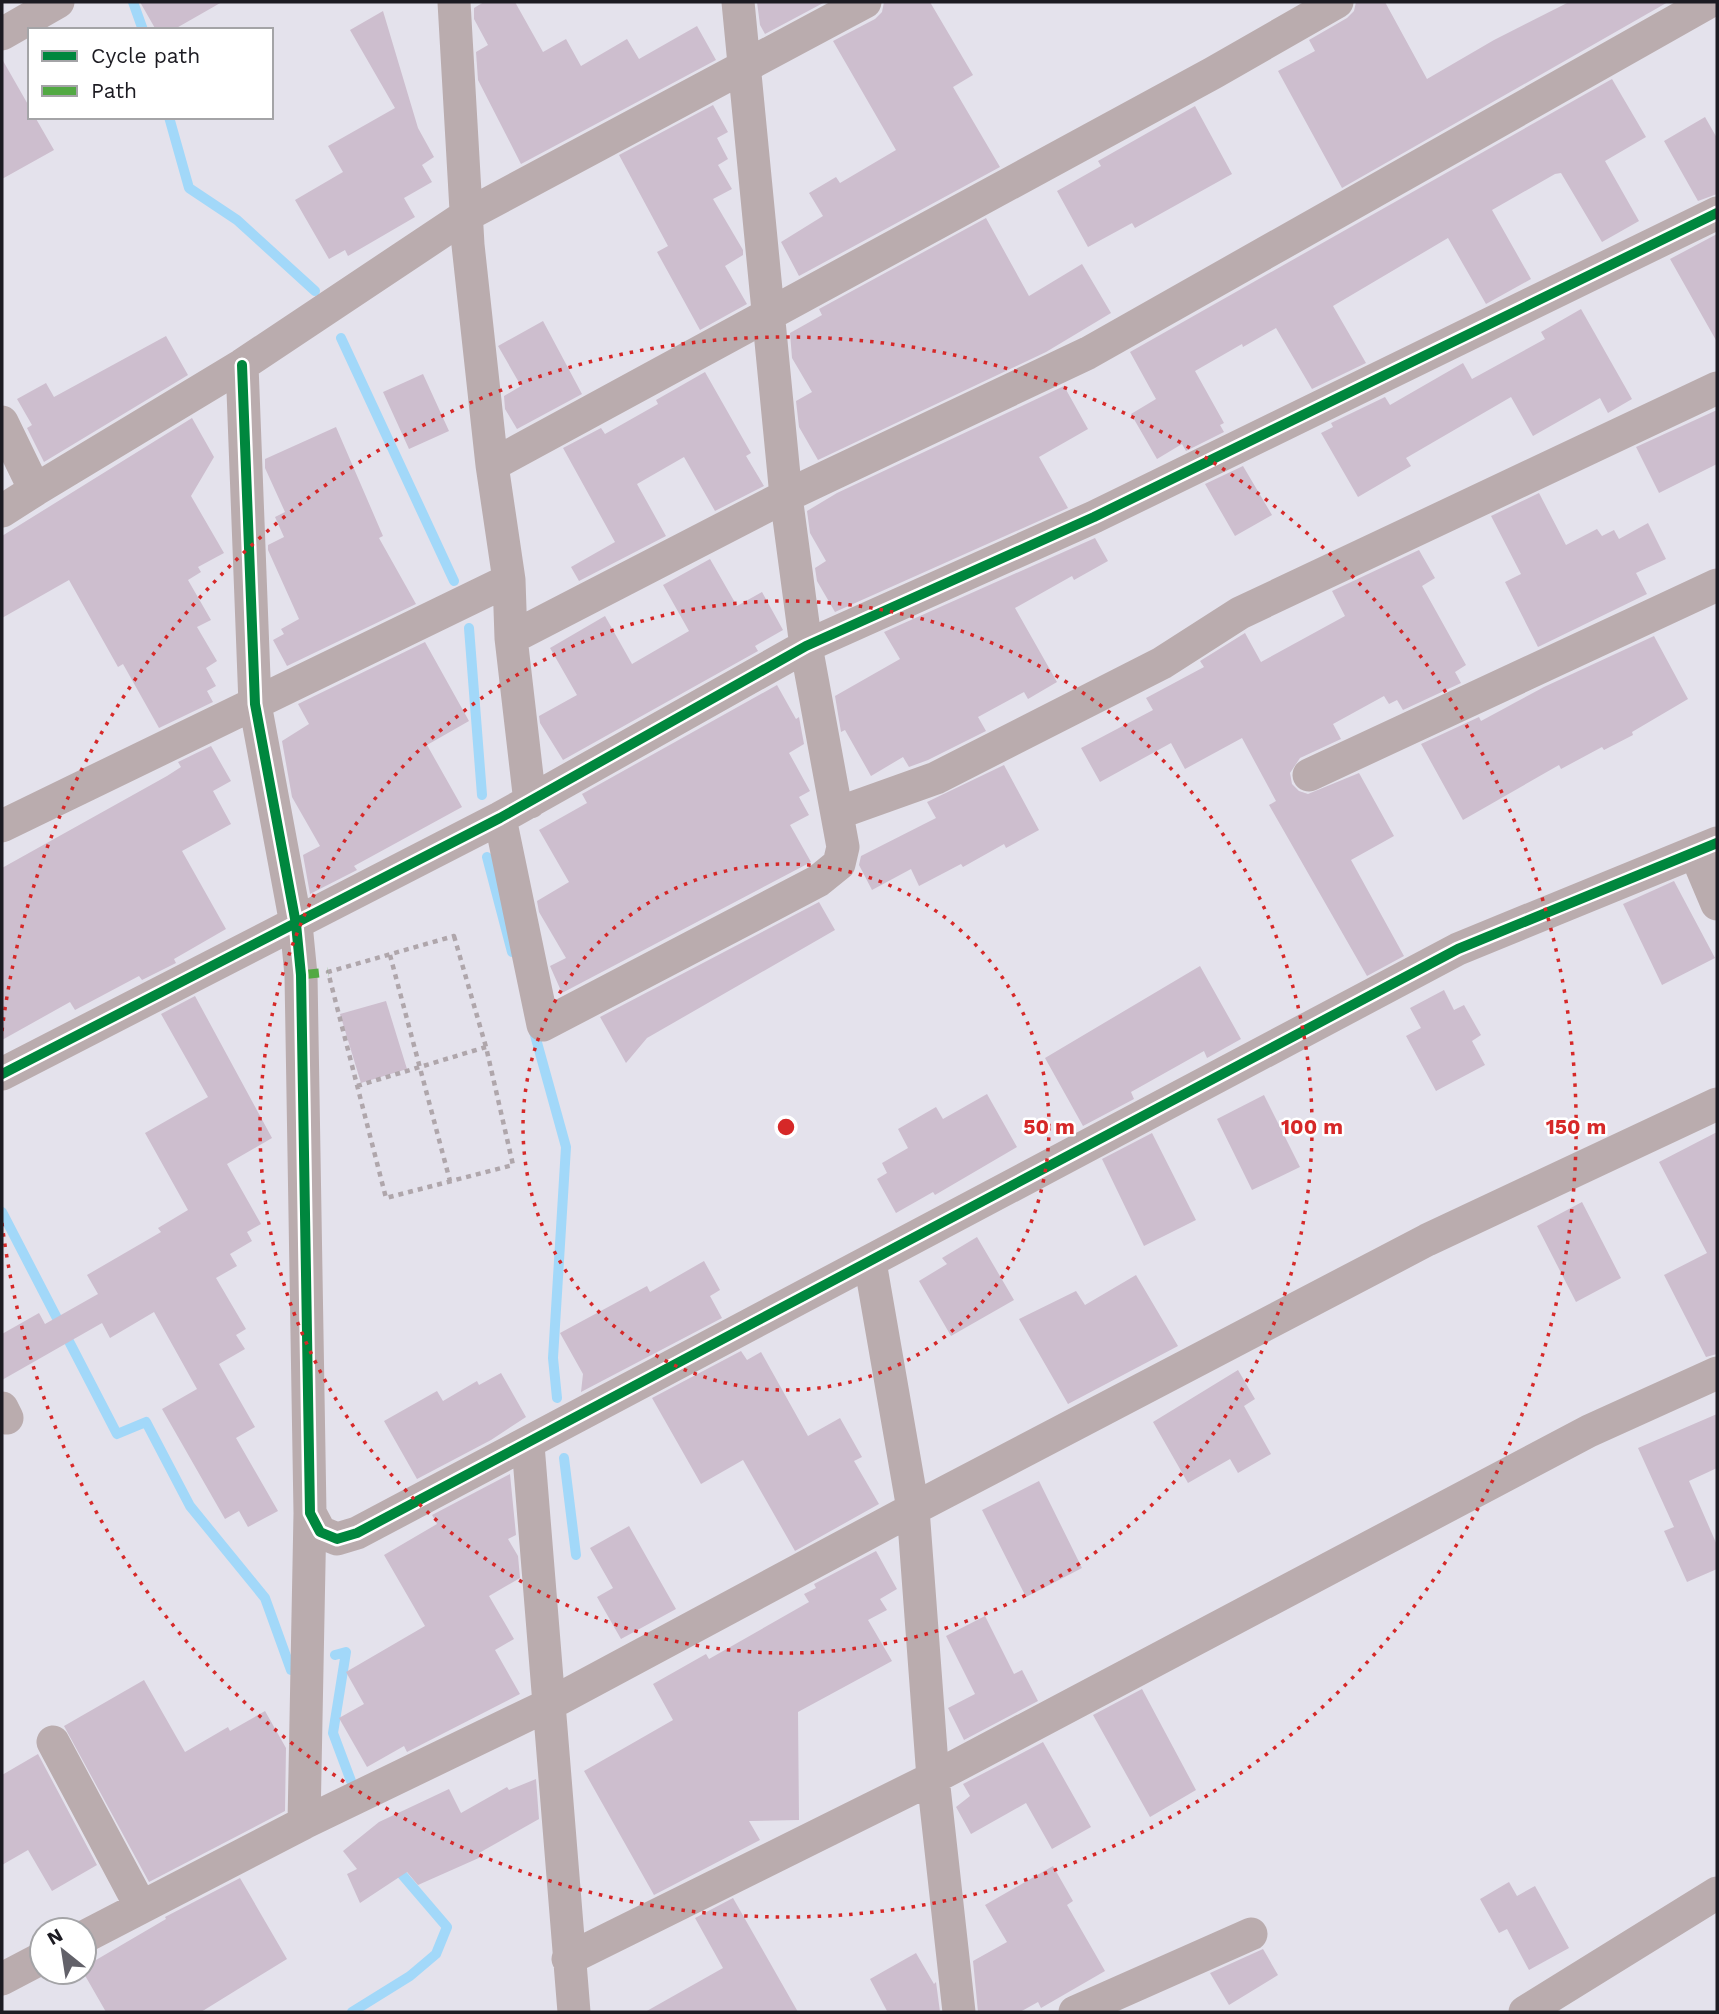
<svg xmlns="http://www.w3.org/2000/svg" width="1719" height="2014" font-family="'Work Sans',sans-serif">
<style>
.lines{fill:none;stroke-linecap:round;stroke-linejoin:round}
.stream{stroke:#a2d8f9;stroke-width:10}
.building{fill:#cdbece}
.path{stroke:#afa6ab;stroke-width:4.5;stroke-dasharray:5 5;stroke-linecap:butt}
.minor{stroke:#baacae;stroke-width:33}
.quiet{stroke:#52a943;stroke-width:9;stroke-dasharray:18 9;stroke-linecap:butt}
.cycleway-casing{stroke:#fff;stroke-width:15}
.cycleway{stroke:#00873e;stroke-width:10}
.ring{fill:none;stroke:#d62828;stroke-width:3.5;stroke-dasharray:3.5 7}
.centre{fill:#d62828;stroke:#fff;stroke-width:3.5}
.ring-label{font-size:21px;text-anchor:middle;font-weight:bold;fill:#d62828;stroke:#fff;stroke-width:5;stroke-linejoin:round;paint-order:stroke}
</style>
<rect width="100%" height="100%" fill="#e4e2ec"/>
<g class="lines">
<!-- stream -->
<path class="stream" d="M 133,2 L 143,30
M 169,117 L 189,188 L 237,220 L 315,291
M 341,338 L 454,581
M 469,628 L 482,795
M 487,857 L 512,952
M 533,1028 L 566,1147 L 553,1358 L 557,1398
M 2,1212 L 117,1434 L 146,1422 L 190,1506 L 265,1598 L 291,1670
M 564,1458 L 576,1555
M 335,1655 L 346,1652 L 333,1733 L 351,1781
M 352,2012 L 410,1976 L 436,1954 L 447,1927 L 393,1864"/>
</g>
<!-- building -->
<path class="building" d="M 140,2 L 222,2 L 173,30 L 156,30 Z
M 484,2 L 515,2 L 543,52 L 566,39 L 581,66 L 627,39 L 639,59 L 697,26 L 716,60 L 521,164 L 478,80 L 476,52 L 488,45 L 474,19 L 474,8 Z
M 757,2 L 825,2 L 765,34 L 760,25 Z
M 884,2 L 930,2 L 973,75 L 953,87 L 1000,167 L 799,276 L 781,242 L 823,216 L 809,193 L 836,177 L 840,183 L 896,150 L 833,41 L 875,19 L 882,12 Z
M 1356,2 L 1385,2 L 1427,79 L 1494,40 L 1569,2 L 1668,2 L 1342,188 L 1278,71 L 1315,51 L 1309,40 L 1347,18 L 1354,11 Z
M 383,11 L 418,128 L 434,157 L 422,165 L 432,182 L 404,198 L 415,217 L 348,256 L 345,250 L 329,259 L 295,200 L 343,172 L 328,146 L 395,108 L 350,30 Z
M 2,59 L 30,108 L 30,117 L 35,117 L 54,150 L 2,179 Z
M 1612,79 L 1646,137 L 1605,161 L 1639,221 L 1602,242 L 1561,173 L 1555,174 L 1492,210 L 1531,279 L 1486,304 L 1448,238 L 1333,306 L 1366,363 L 1312,389 L 1276,328 L 1243,347 L 1242,344 L 1195,371 L 1224,423 L 1220,425 L 1224,432 L 1186,451 L 1182,444 L 1157,459 L 1131,414 L 1156,399 L 1130,352 Z
M 713,105 L 728,132 L 717,138 L 728,159 L 718,165 L 732,189 L 713,199 L 743,250 L 743,255 L 725,266 L 747,304 L 700,330 L 657,252 L 668,246 L 619,155 Z
M 1195,106 L 1232,174 L 1135,228 L 1132,223 L 1088,247 L 1057,191 L 1101,166 L 1098,161 Z
M 1705,117 L 1717,138 L 1717,194 L 1698,201 L 1664,141 Z
M 986,218 L 1029,296 L 1082,264 L 1111,313 L 1046,352 L 818,460 L 799,427 L 796,401 L 812,392 L 792,358 L 790,333 L 822,315 L 819,309 Z
M 1717,234 L 1717,342 L 1670,259 Z
M 1581,309 L 1632,399 L 1608,413 L 1600,398 L 1533,436 L 1511,397 L 1406,458 L 1411,466 L 1358,497 L 1321,433 L 1333,427 L 1331,423 L 1385,397 L 1390,405 L 1463,363 L 1472,379 L 1545,339 L 1541,332 Z
M 543,321 L 582,394 L 517,429 L 505,409 L 504,396 L 521,386 L 498,346 Z
M 166,336 L 188,375 L 44,462 L 27,428 L 32,425 L 17,399 L 46,383 L 54,397 Z
M 705,372 L 751,453 L 746,456 L 764,486 L 715,511 L 684,457 L 637,484 L 666,536 L 579,581 L 571,567 L 615,542 L 563,448 L 601,428 L 605,434 L 658,404 L 656,400 Z
M 423,374 L 449,431 L 409,449 L 383,392 Z
M 1064,386 L 1088,429 L 1039,457 L 1068,508 L 835,612 L 817,581 L 815,568 L 826,561 L 810,533 L 807,511 L 837,493 Z
M 1717,410 L 1717,464 L 1659,493 L 1636,447 Z
M 192,418 L 214,457 L 191,496 L 224,553 L 198,567 L 201,572 L 188,580 L 211,620 L 197,627 L 217,661 L 206,668 L 216,686 L 207,691 L 213,702 L 159,728 L 123,664 L 118,667 L 69,580 L 2,618 L 2,536 Z
M 336,427 L 383,536 L 379,538 L 416,604 L 287,666 L 273,640 L 284,634 L 281,629 L 299,619 L 268,550 L 268,545 L 284,537 L 275,517 L 285,512 L 265,468 L 265,459 Z
M 1243,466 L 1272,515 L 1235,536 L 1205,484 Z
M 1539,493 L 1566,545 L 1597,529 L 1602,536 L 1614,530 L 1619,539 L 1648,523 L 1666,559 L 1636,573 L 1647,594 L 1538,647 L 1505,582 L 1521,574 L 1491,516 Z
M 1095,538 L 1108,561 L 1074,580 L 1072,576 L 1015,608 L 1057,682 L 1028,699 L 1024,692 L 978,717 L 986,731 L 928,760 L 909,767 L 903,757 L 871,776 L 845,730 L 841,732 L 835,696 L 900,659 L 884,632 Z
M 1419,550 L 1435,578 L 1422,586 L 1466,665 L 1455,672 L 1461,683 L 1403,710 L 1397,700 L 1389,704 L 1384,696 L 1333,724 L 1341,739 L 1300,758 L 1290,773 L 1292,784 L 1299,791 L 1308,794 L 1359,773 L 1394,836 L 1351,860 L 1404,956 L 1367,976 L 1269,805 L 1276,801 L 1242,738 L 1185,769 L 1171,743 L 1100,782 L 1081,748 L 1153,710 L 1146,698 L 1204,667 L 1200,661 L 1245,633 L 1261,662 L 1345,616 L 1332,591 Z
M 710,559 L 737,606 L 762,592 L 783,630 L 755,646 L 758,651 L 563,760 L 540,723 L 539,716 L 577,695 L 550,648 L 605,616 L 632,664 L 689,631 L 663,585 Z
M 1654,636 L 1688,699 L 1632,732 L 1633,735 L 1604,750 L 1602,747 L 1561,769 L 1559,765 L 1463,820 L 1421,744 L 1479,717 L 1481,721 L 1544,687 Z
M 425,642 L 469,721 L 427,745 L 462,807 L 354,866 L 357,870 L 310,894 L 303,855 L 320,846 L 292,797 L 282,741 L 309,724 L 298,704 Z
M 777,685 L 796,719 L 799,717 L 804,744 L 789,753 L 810,791 L 799,797 L 809,815 L 790,825 L 811,862 L 562,993 L 550,966 L 566,958 L 539,912 L 537,901 L 569,882 L 539,830 L 587,803 L 582,794 Z
M 211,746 L 231,781 L 213,791 L 231,824 L 182,851 L 226,929 L 174,959 L 176,963 L 142,980 L 139,976 L 75,1010 L 70,1002 L 2,1040 L 2,868 L 167,776 L 181,767 L 178,762 Z
M 1004,765 L 1039,830 L 1006,848 L 1004,844 L 963,867 L 961,864 L 919,886 L 911,869 L 872,890 L 859,865 L 861,856 L 936,818 L 927,802 Z
M 1674,881 L 1715,958 L 1662,985 L 1623,904 Z
M 819,902 L 835,930 L 647,1038 L 626,1063 L 600,1017 Z
M 1200,966 L 1241,1039 L 1207,1058 L 1204,1051 L 1131,1092 L 1134,1099 L 1083,1126 L 1045,1058 Z
M 1444,990 L 1454,1010 L 1464,1005 L 1481,1035 L 1472,1041 L 1485,1065 L 1436,1091 L 1406,1036 L 1421,1028 L 1410,1008 Z
M 195,996 L 272,1138 L 227,1164 L 261,1224 L 247,1232 L 252,1241 L 230,1254 L 237,1266 L 216,1278 L 246,1329 L 236,1335 L 245,1349 L 219,1364 L 255,1427 L 236,1438 L 278,1511 L 248,1527 L 239,1511 L 225,1519 L 162,1409 L 197,1389 L 154,1312 L 110,1338 L 102,1323 L 2,1380 L 2,1334 L 39,1313 L 45,1324 L 98,1294 L 87,1275 L 161,1232 L 158,1228 L 188,1210 L 145,1133 L 208,1097 L 161,1014 Z
M 386,1001 L 407,1069 L 361,1083 L 340,1014 Z
M 987,1094 L 1017,1147 L 935,1195 L 933,1192 L 896,1213 L 877,1179 L 887,1173 L 882,1163 L 908,1148 L 898,1129 L 936,1107 L 943,1119 Z
M 1264,1095 L 1300,1167 L 1252,1190 L 1217,1119 Z
M 1717,1132 L 1717,1354 L 1706,1357 L 1664,1275 L 1707,1253 L 1659,1162 Z
M 1152,1133 L 1196,1220 L 1144,1246 L 1102,1159 Z
M 1582,1202 L 1621,1278 L 1576,1302 L 1537,1226 Z
M 977,1237 L 1014,1300 L 951,1336 L 919,1281 L 947,1264 L 942,1258 Z
M 704,1261 L 720,1290 L 710,1296 L 722,1318 L 581,1392 L 583,1374 L 560,1333 L 647,1286 L 650,1292 Z
M 1136,1275 L 1178,1346 L 1068,1404 L 1019,1319 L 1076,1291 L 1085,1305 Z
M 741,1351 L 747,1360 L 761,1352 L 808,1436 L 840,1418 L 862,1457 L 854,1461 L 879,1504 L 795,1551 L 743,1460 L 701,1484 L 652,1398 Z
M 1238,1370 L 1255,1399 L 1244,1406 L 1271,1454 L 1238,1473 L 1230,1459 L 1188,1483 L 1153,1422 Z
M 501,1373 L 526,1417 L 491,1440 L 417,1479 L 384,1421 L 437,1391 L 443,1401 L 477,1381 L 479,1385 Z
M 1717,1414 L 1717,1468 L 1689,1481 L 1717,1545 L 1717,1569 L 1687,1582 L 1664,1531 L 1674,1527 L 1638,1448 Z
M 510,1474 L 516,1535 L 508,1539 L 518,1556 L 520,1578 L 489,1596 L 514,1639 L 495,1650 L 520,1694 L 407,1752 L 404,1746 L 367,1767 L 339,1718 L 364,1704 L 346,1672 L 425,1626 L 384,1555 L 437,1524 L 432,1515 Z
M 1039,1481 L 1082,1568 L 1026,1597 L 982,1510 Z
M 629,1526 L 676,1609 L 621,1639 L 597,1597 L 613,1588 L 590,1548 Z
M 876,1551 L 897,1589 L 880,1599 L 887,1610 L 868,1620 L 892,1661 L 798,1712 L 799,1820 L 749,1821 L 760,1840 L 654,1895 L 584,1771 L 673,1720 L 653,1684 L 706,1654 L 709,1659 L 809,1602 L 804,1594 L 816,1588 L 814,1584 Z
M 985,1616 L 1014,1674 L 1022,1670 L 1038,1701 L 964,1740 L 948,1708 L 975,1694 L 946,1636 Z
M 144,1680 L 185,1752 L 228,1727 L 230,1731 L 265,1711 L 286,1748 L 285,1811 L 149,1882 L 64,1726 Z
M 1142,1689 L 1196,1790 L 1150,1817 L 1093,1715 Z
M 1043,1742 L 1091,1827 L 1052,1849 L 1026,1803 L 971,1834 L 956,1807 L 970,1796 L 963,1784 Z
M 38,1754 L 97,1865 L 52,1891 L 28,1850 L 2,1865 L 2,1775 Z
M 536,1779 L 539,1819 L 479,1853 L 481,1857 L 418,1885 L 407,1872 L 360,1903 L 347,1874 L 357,1869 L 343,1851 L 379,1822 L 449,1789 L 461,1813 L 507,1787 L 509,1790 Z
M 1053,1866 L 1073,1901 L 1067,1905 L 1105,1971 L 1041,2008 L 1038,2002 L 1020,2012 L 978,2012 L 973,1961 L 1007,1942 L 985,1905 Z
M 240,1878 L 287,1959 L 201,2012 L 106,2012 L 83,1972 L 84,1967 L 166,1919 L 165,1917 Z
M 1509,1882 L 1517,1896 L 1535,1886 L 1569,1948 L 1529,1970 L 1507,1929 L 1499,1933 L 1480,1899 Z
M 733,1898 L 798,2012 L 645,2012 L 723,1968 L 695,1918 Z
M 1263,1949 L 1278,1975 L 1229,2005 L 1210,1973 Z
M 916,1953 L 934,1984 L 936,1982 L 940,2012 L 885,2012 L 887,2011 L 870,1979 Z"/>
<g class="lines">
<!-- path -->
<path class="path" d="M 454,936 L 486,1047 L 513,1165 L 386,1198 L 328,972 Z
M 390,955 L 450,1181
M 357,1086 L 486,1047"/>
<!-- minor -->
<path class="minor" d="M 454,2 L 468,245 L 492,465 L 509,580 L 511,638 L 530,802
M 2,34 L 58,2
M 242,365 L 255,704 L 296,924 L 301,975 L 310,1513 L 320,1532 L 337,1539 L 357,1533 L 1458,949 L 1717,843
M 2,422 L 35,490 L 2,511
M 492,465 L 1213,73 L 1337,2
M 35,490 L 242,365 L 467,215 L 865,2
M 511,638 L 786,496 L 1088,353 L 1709,2
M 1309,775 L 1717,585
M 838,813 L 936,778 L 1162,663 L 1240,613 L 1717,388
M 500,818 L 543,1025 L 818,881 L 839,864 L 843,847 L 806,646 L 786,496 L 738,2
M 2,826 L 509,580
M 1695,852 L 1717,904
M 2,1074 L 500,818 L 806,646 L 1094,517 L 1717,213
M 870,1262 L 913,1509 L 933,1778 L 959,2012
M 2,1408 L 7,1418
M 528,1445 L 574,2012
M 53,1742 L 141,1907
M 304,1823 L 310,1513
M 84,1937 L 304,1823 L 546,1706 L 913,1509 L 1427,1240 L 1717,1104
M 568,1959 L 933,1778 L 1589,1431 L 1717,1373
M 2,1979 L 42,1958
M 1075,2012 L 1251,1934
M 1525,2012 L 1717,1893"/>
<!-- quiet -->
<path class="quiet" d="M 301,975 L 328,972"/>
<defs>
<path id="cycleway" d="M 242,365 L 255,704 L 296,924 L 301,975 L 310,1513 L 320,1532 L 337,1539 L 357,1533 L 1458,949 L 1717,843
M 2,1074 L 500,818 L 806,646 L 1094,517 L 1717,213"/>
</defs>
<!-- cycleway casing -->
<use href="#cycleway" class="cycleway-casing"/>
<!-- cycleway -->
<use href="#cycleway" class="cycleway"/>
</g>
<!-- distance rings -->
<g class="ring">
<circle cx="786" cy="1127" r="263"/>
<circle cx="786" cy="1127" r="526"/>
<path d="M2 1031A790 790 0 1 1 2 1223"/>
</g>
<circle cx="786" cy="1127" r="10" class="centre"/>
<g class="ring-label">
<text x="1049" y="1134">50 m</text>
<text x="1312" y="1134">100 m</text>
<text x="1576" y="1134">150 m</text>
</g>
<!-- border -->
<rect width="1719" height="2014" fill="none" stroke="#1c1b22" stroke-width="7"/>
<!-- legend -->
<rect x="28" y="28" width="245" height="91" fill="#ffffff" stroke="#a4a4a7" stroke-width="2"/>
<rect x="42" y="51" width="35" height="10" fill="#00873e" stroke="#a4a4a7" stroke-width="2"/>
<text x="91" y="63" font-size="21" fill="#1c1b22">Cycle path</text>
<rect x="42" y="86" width="35" height="10" fill="#52a943" stroke="#a4a4a7" stroke-width="2"/>
<text x="91" y="98" font-size="21" fill="#1c1b22">Path</text>
<!-- north arrow -->
<g transform="translate(63 1951) rotate(330)"><circle r="33" fill="#ffffff" stroke="#a4a4a7" stroke-width="2"/>
<path d="M0-5L12 26L0 18L-12 26Z" fill="#626169"/>
<text y="-10" font-size="19" font-weight="bold" text-anchor="middle" fill="#1c1b22">N</text>
</g>
</svg>
